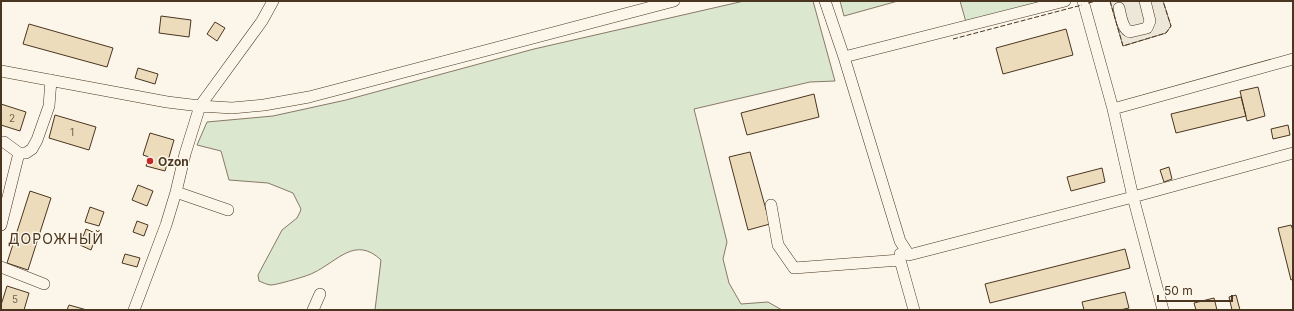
<svg xmlns="http://www.w3.org/2000/svg" width="1294" height="311" font-family="Inter,sans-serif">
<style>
.green{fill:#dce7d0;stroke:#887966}
.parking{fill:#ede7d9;stroke:#887966}
.building{fill:#ecdcbc;stroke:#4a3520}
.lines{fill:none;stroke-linecap:round;stroke-linejoin:round}
.minor-casing{stroke:#4a3520;stroke-width:12}
.minor{stroke:#fbf6e9;stroke-width:11}
.fence{stroke:#4a3520;stroke-width:1;stroke-dasharray:5 2;stroke-linecap:butt}
.poi-dot{fill:#c62828;stroke:#fbf6e9;stroke-width:1.5}
.labels{text-anchor:middle;dominant-baseline:central;stroke-width:3;stroke-linejoin:round;paint-order:stroke}
.number-label{font-size:10px;fill:#725f47}
.poi-label{font-size:12px;font-weight:bold;fill:#4a3520;stroke:#fbf6e9;text-anchor:start}
.quarter-label{font-size:14px;letter-spacing:1px;fill:#4a3520;stroke:#fbf6e9}
</style>
<rect width="100%" height="100%" fill="#fbf6e9"/>
<!-- green -->
<path class="green" d="M 744,1 L 813,1 L 835,81 L 810,82 L 694,109 L 727,242 L 723,259 L 729,283 L 741,304 L 768,302 L 782,310 L 375,310 L 381,260 C 355,235 337,262 313,273 C 308,276 276,285 271,285 C 267,285 262,282 259,281 L 258,275 L 282,230 L 297,218 L 300,212 L 301,209 L 293,193 L 268,183 L 229,180 L 221,151 L 197,145 L 207,122 L 273,116 L 346,100 L 534,49 Z
M 840,1 L 898,1 L 844,16 Z
M 960,1 L 1050,1 L 966,22 Z"/>
<!-- parking -->
<path class="parking" d="M 1110,1 L 1163,1 L 1171,26 L 1166,33 L 1123,46 Z"/>
<!-- building -->
<path class="building" d="M 161,16 L 191,20 L 189,37 L 159,33 Z
M 215,22 L 225,28 L 217,41 L 207,34 Z
M 29,24 L 113,48 L 107,67 L 23,44 Z
M 1066,29 L 1073,55 L 1003,74 L 996,48 Z
M 138,68 L 158,74 L 155,84 L 135,78 Z
M 1258,87 L 1265,116 L 1247,121 L 1240,91 Z
M 814,94 L 819,117 L 747,135 L 741,113 Z
M 1241,97 L 1246,116 L 1176,133 L 1171,114 Z
M 1,104 L 26,112 L 20,131 L 1,125 Z
M 55,115 L 96,127 L 89,150 L 49,138 Z
M 1288,125 L 1290,135 L 1273,139 L 1271,129 Z
M 150,133 L 174,140 L 165,171 L 146,166 L 149,157 L 143,155 Z
M 750,152 L 770,224 L 748,230 L 729,157 Z
M 1169,167 L 1172,179 L 1164,182 L 1160,170 Z
M 1102,168 L 1105,182 L 1071,191 L 1067,177 Z
M 138,185 L 153,191 L 147,206 L 132,200 Z
M 30,191 L 51,198 L 28,270 L 7,263 Z
M 90,207 L 104,212 L 99,226 L 85,222 Z
M 137,221 L 148,225 L 144,236 L 133,232 Z
M 1291,225 L 1293,230 L 1293,279 L 1291,280 L 1278,228 Z
M 86,229 L 97,234 L 91,250 L 80,245 Z
M 1125,249 L 1130,268 L 990,303 L 985,284 Z
M 125,254 L 140,258 L 137,267 L 122,263 Z
M 7,286 L 29,293 L 24,310 L 1,310 L 1,305 Z
M 1125,292 L 1129,308 L 1120,310 L 1084,310 L 1082,302 Z
M 1236,295 L 1240,310 L 1232,310 L 1229,297 Z
M 1214,298 L 1217,310 L 1196,310 L 1194,303 Z
M 69,305 L 87,310 L 67,310 Z"/>
<g class="lines">
<defs>
<path id="minor" d="M 825,1 L 844,57 L 900,241 L 909,255 L 1133,197 L 1293,153
M 1083,1 L 1113,109 L 1133,197 L 1163,310
M 1119,8 C 1121,16 1122,29 1130,32 L 1147,28 L 1150,21 L 1145,1
M 844,57 L 1065,1
M 1,71 L 167,102 L 200,106 L 232,108 L 264,105 L 309,97 L 674,1
M 1113,109 L 1293,59
M 1,142 L 4,142 L 19,153 L 26,153 L 32,149 L 37,140 L 49,106 L 51,80
M 176,192 L 228,210
M 771,205 L 778,245 L 794,268 L 900,260
M 1,225 L 19,153
M 900,254 L 900,260 L 914,310
M 1,267 L 44,284
M 134,310 L 166,225 L 176,192 L 185,154 L 200,106 L 262,21 L 273,1
M 313,310 L 320,294"/>
</defs>
<!-- minor casing -->
<use href="#minor" class="minor-casing"/>
<!-- minor -->
<use href="#minor" class="minor"/>
<!-- fence -->
<path class="fence" d="M 1110,1 L 1123,46 L 1166,33 L 1171,26 L 1163,1
M 1088,3 L 1097,1
M 953,39 L 1082,5"/>
</g>
<!-- markers -->
<circle class="poi-dot" cx="150" cy="161" r="4"/>
<g class="labels">
<!-- number labels -->
<g class="number-label">
<text x="12" y="118">2</text>
<text x="72" y="132">1</text>
<text x="15" y="299">5</text>
</g>
<!-- poi labels -->
<g class="poi-label">
<text x="158" y="161">Ozon</text>
</g>
<!-- quarter labels -->
<g class="quarter-label">
<text x="56" y="238">ДОРОЖНЫЙ</text>
</g>
</g>
<!-- border -->
<rect width="1294" height="311" fill="none" stroke="#4a3520" stroke-width="4"/>
<!-- scale -->
<path d="M1158 295v6h74v-6" fill="none" stroke="#4a3520" stroke-width="2"/>
<text x="1164" y="295" font-size="12" fill="#4a3520" stroke="#fbf6e9" stroke-width="3" paint-order="stroke">50 m</text>
</svg>
